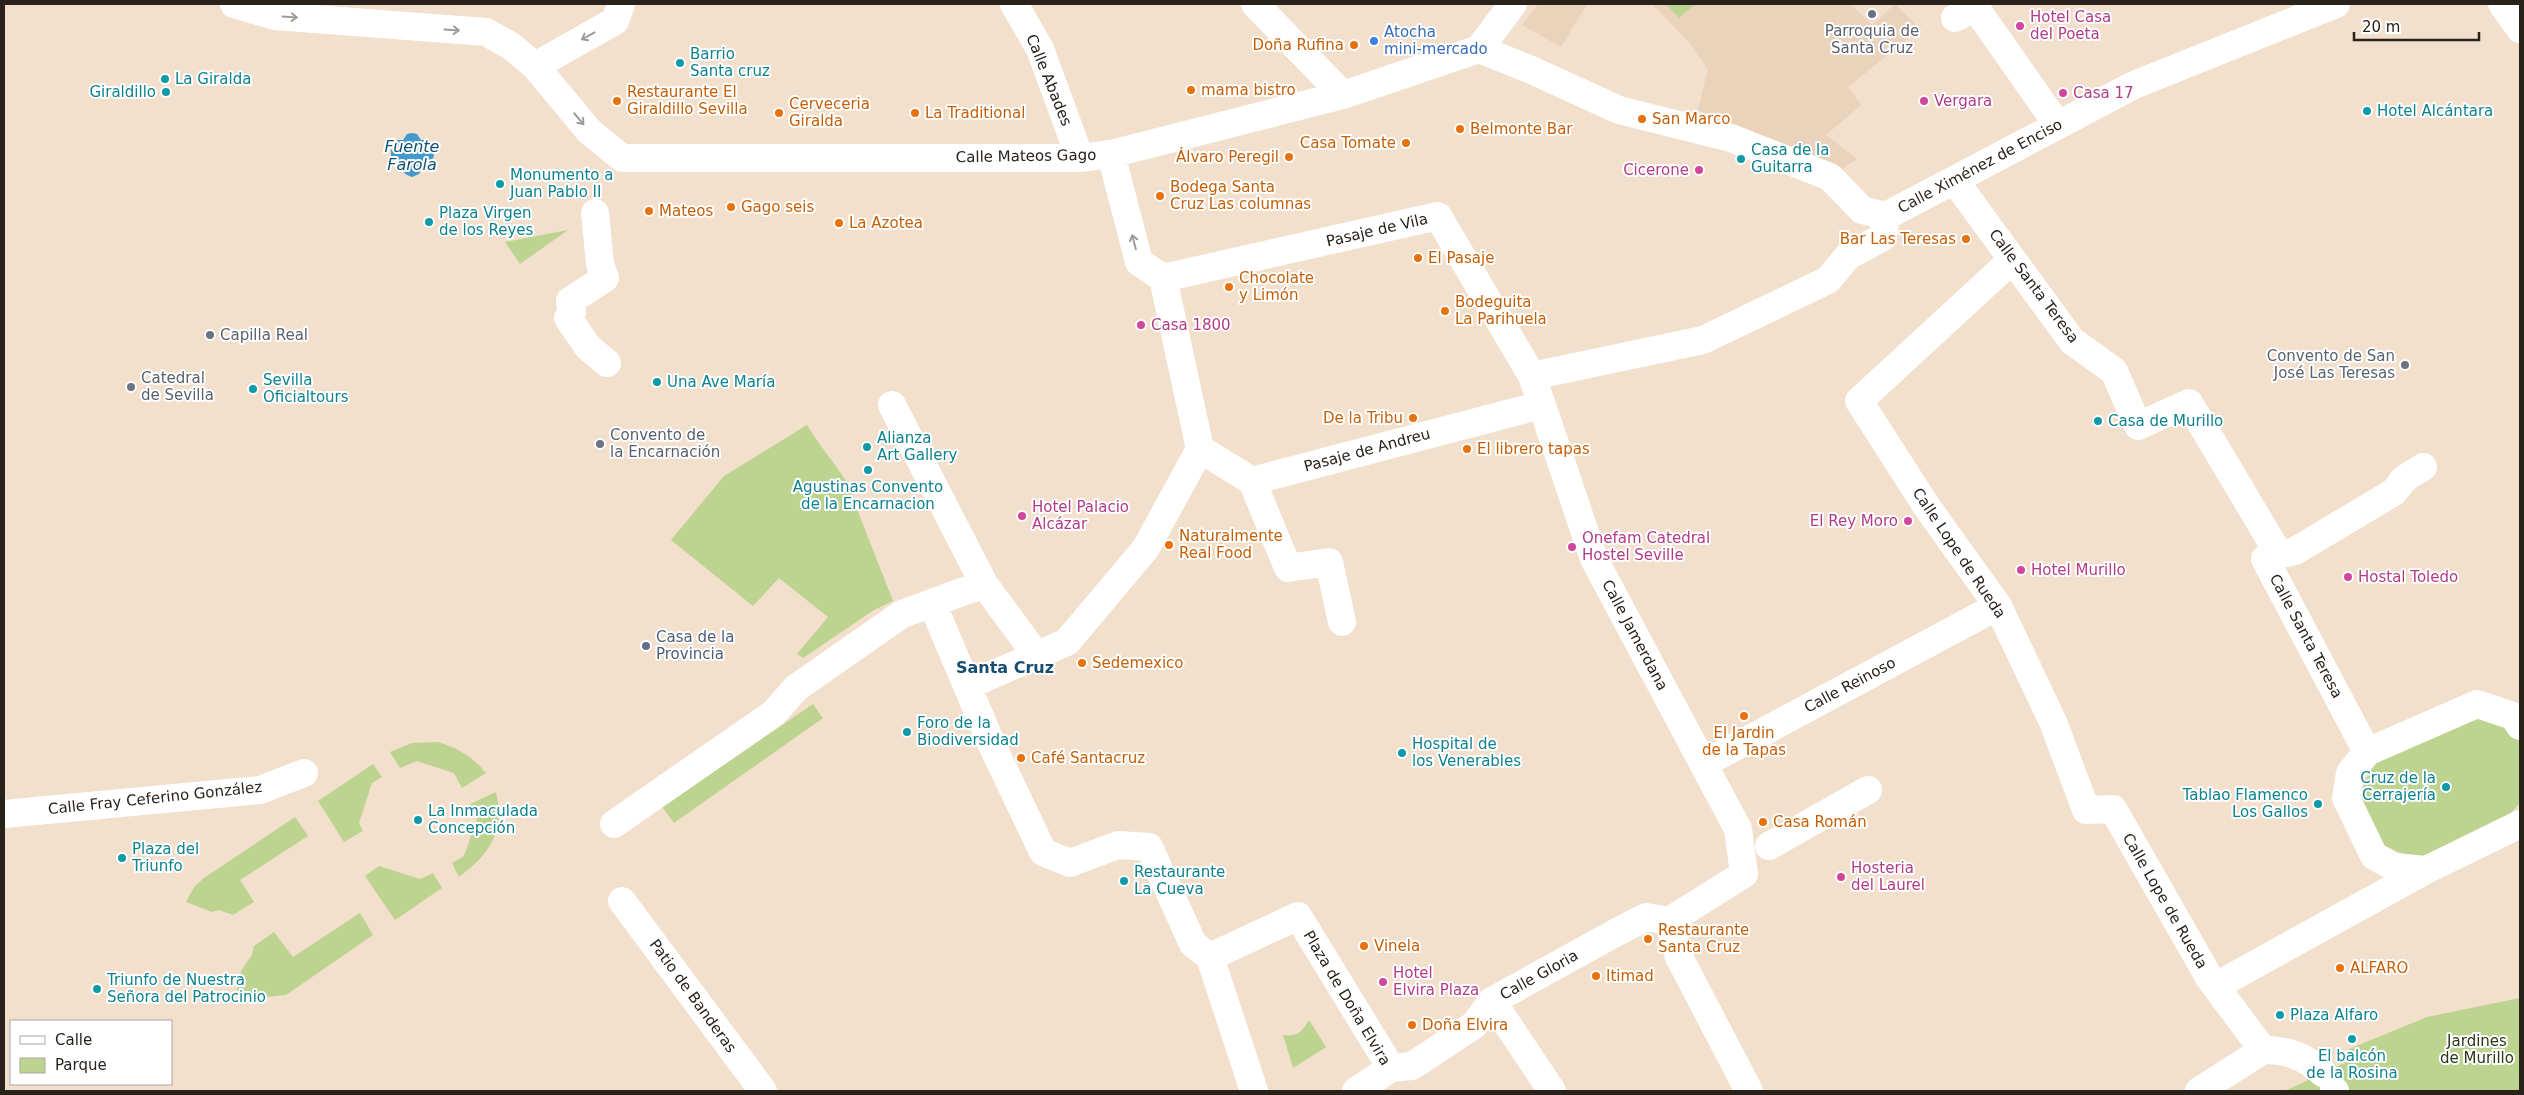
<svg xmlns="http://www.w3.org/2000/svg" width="2524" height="1095" font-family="'DejaVu Sans',sans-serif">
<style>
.built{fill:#ebd2ba}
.green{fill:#bcd490}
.water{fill:#429acf}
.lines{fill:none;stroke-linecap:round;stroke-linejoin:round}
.minor{stroke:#fff;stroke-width:28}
.oneway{stroke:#9f9c98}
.worship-dot{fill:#6b7280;stroke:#fff;stroke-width:2}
.hotel-dot{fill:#d1479c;stroke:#fff;stroke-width:2}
.shop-dot{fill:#3f7fe0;stroke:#fff;stroke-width:2}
.food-dot{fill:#e8710a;stroke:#fff;stroke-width:2}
.culture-dot{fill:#0f9aa8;stroke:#fff;stroke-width:2}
.service-dot{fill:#5c6f8a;stroke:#fff;stroke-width:2}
.labels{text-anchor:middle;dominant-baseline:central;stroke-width:4;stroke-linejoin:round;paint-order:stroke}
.hotel-label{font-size:15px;fill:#b23c85;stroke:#fff;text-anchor:start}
.worship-label{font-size:15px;fill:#5b616d;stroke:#fff;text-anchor:start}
.shop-label{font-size:15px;fill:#366cbe;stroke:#fff;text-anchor:start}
.food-label{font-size:15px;fill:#c56008;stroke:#fff;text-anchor:start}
.culture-label{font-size:15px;fill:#0d838f;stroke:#fff;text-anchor:start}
.street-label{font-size:15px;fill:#29221b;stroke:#fff}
.service-label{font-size:15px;fill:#4e5e75;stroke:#fff;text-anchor:start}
.park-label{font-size:15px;fill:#2c3714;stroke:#fff}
.water-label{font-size:16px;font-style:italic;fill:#0f5276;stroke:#fff}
.neighbourhood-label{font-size:16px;font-weight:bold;fill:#164c6f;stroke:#fff}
</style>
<rect width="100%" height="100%" fill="#f2dfcc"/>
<!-- built -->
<path class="built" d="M 1538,4 L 1587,4 L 1561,47 L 1522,25 Z
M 1652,4 L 1850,4 L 1872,25 L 1895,4 L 1920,29 L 1848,87 L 1861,105 L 1826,135 L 1857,159 L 1842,169 L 1698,110 L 1708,69 L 1688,41 Z"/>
<!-- green -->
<path class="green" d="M 1666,4 L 1695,4 L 1679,18 Z
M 568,230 L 520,264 L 505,242 Z
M 807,425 C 819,445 834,462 846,481 L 893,601 L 874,610 L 803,658 L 797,654 L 828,617 L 779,578 L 753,606 L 671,540 L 724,476 Z
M 813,704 L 823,718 L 674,823 L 662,807 Z
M 2481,718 L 2504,725 L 2520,742 L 2520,803 L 2508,816 L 2428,856 L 2414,856 L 2398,852 L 2384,845 L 2362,800 L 2363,787 L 2369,773 L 2379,760 L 2458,722 Z
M 438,742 C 459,749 472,756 486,773 L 462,788 L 454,773 L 417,761 L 400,768 L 390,752 L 412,743 Z
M 373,764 L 382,777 L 372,783 L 359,823 L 363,831 L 344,842 L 318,801 Z
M 496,792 C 505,831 490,854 459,877 L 452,863 L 464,856 L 477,819 L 470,804 Z
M 295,817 L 308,836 L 240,880 L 254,902 L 233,915 L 219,910 L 212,912 L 186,902 L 194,887 L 204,878 Z
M 379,866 L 420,879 L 433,873 L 442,888 L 395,920 L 365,876 Z
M 360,913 L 373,935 L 286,995 L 254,998 L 236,994 L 241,971 L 252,955 L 254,946 L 274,932 L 293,957 Z
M 2520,998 L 2520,1091 L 2285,1091 L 2353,1059 L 2349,1049 L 2427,1017 Z
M 1309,1020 L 1326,1047 L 1293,1068 L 1283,1035 C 1297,1037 1302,1032 1309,1020 Z"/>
<!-- water -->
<path class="water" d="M 412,133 L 417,134 L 421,140 L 426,140 L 426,146 C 437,150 436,159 427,164 L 427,170 L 421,170 L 419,174 L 412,177 L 405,174 L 403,170 L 398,170 L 398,165 L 391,161 L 391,150 L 397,146 L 397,140 L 403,140 L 407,134 Z"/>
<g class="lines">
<!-- minor -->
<path class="minor" d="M 234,4 L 275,16 L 486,32 L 511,46 L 535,66 L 589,131 L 622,158 L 1080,158 L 1111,154 L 1343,95 L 1479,49 L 1513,4
M 1014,4 L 1040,49 L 1080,158
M 1255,4 L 1343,95
M 2502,4 L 2520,29
M 1955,18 L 1975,7 L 2057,124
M 1479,49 L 1529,69 L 1619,110 L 1731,138 L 1830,177 L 1862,210 L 1886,216
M 535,66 L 615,21 L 621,4
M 1955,181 L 2072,341 L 2114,371 L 2138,426 L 2189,403 L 2277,551 L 2265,559 L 2367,752
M 595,213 L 600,264 L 605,278 L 570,301 L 572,312 L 568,318 L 588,347 L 607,363
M 2012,260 L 1859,401 L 1927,507 L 1998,606 L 2053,722 L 2086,810 L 2113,809 L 2210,979 L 2263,1050
M 1163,278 L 1438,216 L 1532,376 L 1594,559 L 1738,829 L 1744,874 L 1669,921 L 1646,917 L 1617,932 L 1492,1001 L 1474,1025 L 1412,1066 L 1391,1068
M 1532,376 L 1703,340 L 1828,280 L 1848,256 L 1883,237 L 1886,216 L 2134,85 L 2336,4
M 1200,449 L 1252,481 L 1541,405
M 1252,481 L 1288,568 L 1329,562 L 1342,622
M 2277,551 L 2287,553 L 2295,551 L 2394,492 L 2404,479 L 2423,467
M 984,584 L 1037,656
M 932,603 L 992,745 L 1043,852 L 1070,863 L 1118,845 L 1149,847 L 1193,944 L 1210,957
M 967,686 L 1067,642 L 1146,548 L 1200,449 L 1163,278 L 1139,262 L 1111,154
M 1703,764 L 1998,606
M 4,814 L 260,790 L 304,773
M 614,824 L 774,713 L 796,688 L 902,614 L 984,584 L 892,405
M 1769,846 L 1868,790
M 2426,870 L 2394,867 L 2374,856 L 2346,798 L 2350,773 L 2367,752 L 2477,704 L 2513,716 L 2520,726
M 622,901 L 763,1091
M 1669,921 L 1679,957 L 1749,1091
M 2216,986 L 2426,870 L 2520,824
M 1492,1001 L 1552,1091
M 2263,1050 C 2288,1050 2304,1056 2323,1073
M 2334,1090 L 2335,1091
M 1254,1091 L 1210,957 L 1298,916 L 1391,1068 L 1356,1091
M 2199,1091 L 2263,1050"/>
</g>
<!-- one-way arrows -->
<defs><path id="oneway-shaft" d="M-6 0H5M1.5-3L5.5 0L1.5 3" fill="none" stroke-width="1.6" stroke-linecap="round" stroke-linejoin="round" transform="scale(1.25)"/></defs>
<g class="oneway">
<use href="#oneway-shaft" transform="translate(290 17) rotate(4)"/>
<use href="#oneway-shaft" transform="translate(452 30) rotate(4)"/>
<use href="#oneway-shaft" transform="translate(588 36) rotate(151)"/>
<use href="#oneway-shaft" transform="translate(579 119) rotate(50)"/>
<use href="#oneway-shaft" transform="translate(1134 242) rotate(-104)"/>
</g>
<!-- markers -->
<g class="worship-dot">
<circle cx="1872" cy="14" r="5"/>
<circle cx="210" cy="335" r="5"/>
<circle cx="2405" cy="365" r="5"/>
<circle cx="131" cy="387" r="5"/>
<circle cx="600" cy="444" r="5"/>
</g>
<g class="hotel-dot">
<circle cx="2020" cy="26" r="5"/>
<circle cx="2063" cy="93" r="5"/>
<circle cx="1924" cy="101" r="5"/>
<circle cx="1699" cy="170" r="5"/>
<circle cx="1141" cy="325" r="5"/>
<circle cx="1022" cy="516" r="5"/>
<circle cx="1908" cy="521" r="5"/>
<circle cx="1572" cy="547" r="5"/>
<circle cx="2021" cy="570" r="5"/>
<circle cx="2348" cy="577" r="5"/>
<circle cx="1841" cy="877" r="5"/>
<circle cx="1383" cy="982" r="5"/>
</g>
<circle class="shop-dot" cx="1374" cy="41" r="5"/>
<g class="food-dot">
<circle cx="1354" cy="45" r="5"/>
<circle cx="1191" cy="90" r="5"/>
<circle cx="617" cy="101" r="5"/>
<circle cx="779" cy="113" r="5"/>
<circle cx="915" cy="113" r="5"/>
<circle cx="1642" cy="119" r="5"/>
<circle cx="1460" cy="129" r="5"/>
<circle cx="1406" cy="143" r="5"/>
<circle cx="1289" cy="157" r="5"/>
<circle cx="1160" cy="196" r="5"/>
<circle cx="731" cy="207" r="5"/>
<circle cx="649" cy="211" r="5"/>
<circle cx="839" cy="223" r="5"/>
<circle cx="1966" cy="239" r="5"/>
<circle cx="1418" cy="258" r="5"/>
<circle cx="1229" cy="287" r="5"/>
<circle cx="1445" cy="311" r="5"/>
<circle cx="1413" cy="418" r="5"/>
<circle cx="1467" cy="449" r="5"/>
<circle cx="1169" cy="545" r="5"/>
<circle cx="1082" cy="663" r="5"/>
<circle cx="1744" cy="716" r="5"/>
<circle cx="1021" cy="758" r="5"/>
<circle cx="1763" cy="822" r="5"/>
<circle cx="1648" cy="939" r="5"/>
<circle cx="1364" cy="946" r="5"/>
<circle cx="2340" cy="968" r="5"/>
<circle cx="1596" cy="976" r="5"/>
<circle cx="1412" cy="1025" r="5"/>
</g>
<g class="culture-dot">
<circle cx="680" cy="63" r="5"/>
<circle cx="165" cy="79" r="5"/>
<circle cx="166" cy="92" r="5"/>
<circle cx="2367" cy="111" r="5"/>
<circle cx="1741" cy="159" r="5"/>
<circle cx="500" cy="184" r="5"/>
<circle cx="429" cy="222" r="5"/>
<circle cx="657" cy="382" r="5"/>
<circle cx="253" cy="389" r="5"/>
<circle cx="2098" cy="421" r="5"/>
<circle cx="867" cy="447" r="5"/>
<circle cx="868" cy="470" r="5"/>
<circle cx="907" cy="732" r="5"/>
<circle cx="1402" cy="753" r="5"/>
<circle cx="2446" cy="787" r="5"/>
<circle cx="2318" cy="804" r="5"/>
<circle cx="418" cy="820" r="5"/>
<circle cx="122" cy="858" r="5"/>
<circle cx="1124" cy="881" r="5"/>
<circle cx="97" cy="989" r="5"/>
<circle cx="2280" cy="1015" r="5"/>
<circle cx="2352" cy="1039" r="5"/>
</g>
<circle class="service-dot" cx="646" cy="646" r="5"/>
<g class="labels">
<!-- hotel labels -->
<g class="hotel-label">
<text x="2030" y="17">Hotel Casa<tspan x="2030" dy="17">del Poeta</tspan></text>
<text x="2073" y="93">Casa 17</text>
<text x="1934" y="101">Vergara</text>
<text x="1689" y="170" text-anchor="end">Cicerone</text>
<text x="1151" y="325">Casa 1800</text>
<text x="1032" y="507">Hotel Palacio<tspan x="1032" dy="17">Alcázar</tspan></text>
<text x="1898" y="521" text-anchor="end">El Rey Moro</text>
<text x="1582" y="538">Onefam Catedral<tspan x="1582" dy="17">Hostel Seville</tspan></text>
<text x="2031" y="570">Hotel Murillo</text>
<text x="2358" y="577">Hostal Toledo</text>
<text x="1851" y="868">Hosteria<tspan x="1851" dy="17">del Laurel</tspan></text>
<text x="1393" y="973">Hotel<tspan x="1393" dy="17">Elvira Plaza</tspan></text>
</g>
<!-- worship labels -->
<g class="worship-label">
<text x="1872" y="31" text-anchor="middle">Parroquia de<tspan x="1872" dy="17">Santa Cruz</tspan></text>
<text x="220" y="335">Capilla Real</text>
<text x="2395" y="356" text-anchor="end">Convento de San<tspan x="2395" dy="17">José Las Teresas</tspan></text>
<text x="141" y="378">Catedral<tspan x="141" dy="17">de Sevilla</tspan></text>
<text x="610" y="435">Convento de<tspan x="610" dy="17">la Encarnación</tspan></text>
</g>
<!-- shop labels -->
<g class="shop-label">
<text x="1384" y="32">Atocha<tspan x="1384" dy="17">mini-mercado</tspan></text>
</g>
<!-- food labels -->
<g class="food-label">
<text x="1344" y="45" text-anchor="end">Doña Rufina</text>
<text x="1201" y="90">mama bistro</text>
<text x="627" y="92">Restaurante El<tspan x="627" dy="17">Giraldillo Sevilla</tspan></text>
<text x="789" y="104">Cerveceria<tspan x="789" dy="17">Giralda</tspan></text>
<text x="925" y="113">La Traditional</text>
<text x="1652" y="119">San Marco</text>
<text x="1470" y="129">Belmonte Bar</text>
<text x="1396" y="143" text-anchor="end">Casa Tomate</text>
<text x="1279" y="157" text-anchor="end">Álvaro Peregil</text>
<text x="1170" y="187">Bodega Santa<tspan x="1170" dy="17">Cruz Las columnas</tspan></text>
<text x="741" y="207">Gago seis</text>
<text x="659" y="211">Mateos</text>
<text x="849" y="223">La Azotea</text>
<text x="1956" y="239" text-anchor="end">Bar Las Teresas</text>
<text x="1428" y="258">El Pasaje</text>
<text x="1239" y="278">Chocolate<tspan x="1239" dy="17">y Limón</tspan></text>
<text x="1455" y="302">Bodeguita<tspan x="1455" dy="17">La Parihuela</tspan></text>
<text x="1403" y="418" text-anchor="end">De la Tribu</text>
<text x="1477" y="449">El librero tapas</text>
<text x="1179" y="536">Naturalmente<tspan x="1179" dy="17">Real Food</tspan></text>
<text x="1092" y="663">Sedemexico</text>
<text x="1744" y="733" text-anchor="middle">El Jardin<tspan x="1744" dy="17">de la Tapas</tspan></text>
<text x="1031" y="758">Café Santacruz</text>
<text x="1773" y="822">Casa Román</text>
<text x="1658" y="930">Restaurante<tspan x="1658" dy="17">Santa Cruz</tspan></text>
<text x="1374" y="946">Vinela</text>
<text x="2350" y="968">ALFARO</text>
<text x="1606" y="976">Itimad</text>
<text x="1422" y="1025">Doña Elvira</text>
</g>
<!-- culture labels -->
<g class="culture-label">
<text x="690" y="54">Barrio<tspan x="690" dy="17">Santa cruz</tspan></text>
<text x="175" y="79">La Giralda</text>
<text x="156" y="92" text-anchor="end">Giraldillo</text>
<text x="2377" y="111">Hotel Alcántara</text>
<text x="1751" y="150">Casa de la<tspan x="1751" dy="17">Guitarra</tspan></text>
<text x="510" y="175">Monumento a<tspan x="510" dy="17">Juan Pablo II</tspan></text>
<text x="439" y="213">Plaza Virgen<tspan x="439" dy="17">de los Reyes</tspan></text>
<text x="263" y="380">Sevilla<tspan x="263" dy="17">Oficialtours</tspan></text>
<text x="667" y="382">Una Ave María</text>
<text x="2108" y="421">Casa de Murillo</text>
<text x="877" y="438">Alianza<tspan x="877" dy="17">Art Gallery</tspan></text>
<text x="868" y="487" text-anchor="middle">Agustinas Convento<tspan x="868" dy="17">de la Encarnacion</tspan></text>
<text x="917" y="723">Foro de la<tspan x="917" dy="17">Biodiversidad</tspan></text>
<text x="1412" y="744">Hospital de<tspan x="1412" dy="17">los Venerables</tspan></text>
<text x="2436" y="778" text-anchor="end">Cruz de la<tspan x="2436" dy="17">Cerrajería</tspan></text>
<text x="2308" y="795" text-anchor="end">Tablao Flamenco<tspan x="2308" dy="17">Los Gallos</tspan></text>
<text x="428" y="811">La Inmaculada<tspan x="428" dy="17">Concepción</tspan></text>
<text x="132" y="849">Plaza del<tspan x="132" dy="17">Triunfo</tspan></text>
<text x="1134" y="872">Restaurante<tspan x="1134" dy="17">La Cueva</tspan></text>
<text x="107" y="980">Triunfo de Nuestra<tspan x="107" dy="17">Señora del Patrocinio</tspan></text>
<text x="2290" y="1015">Plaza Alfaro</text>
<text x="2352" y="1056" text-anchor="middle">El balcón<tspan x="2352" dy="17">de la Rosina</tspan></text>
</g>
<!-- street labels -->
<g class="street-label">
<text transform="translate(1049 80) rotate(68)">Calle Abades</text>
<text transform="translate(1026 156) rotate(-1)">Calle Mateos Gago</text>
<text transform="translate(1980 166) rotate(-28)">Calle Ximénez de Enciso</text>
<text transform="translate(1377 230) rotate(-13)">Pasaje de Vila</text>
<text transform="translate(2034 286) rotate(53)">Calle Santa Teresa</text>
<text transform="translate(1367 450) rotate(-15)">Pasaje de Andreu</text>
<text transform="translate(1959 553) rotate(56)">Calle Lope de Rueda</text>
<text transform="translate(1635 635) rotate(62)">Calle Jamerdana</text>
<text transform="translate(2306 636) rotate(62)">Calle Santa Teresa</text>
<text transform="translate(1850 685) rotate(-28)">Calle Reinoso</text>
<text transform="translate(155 798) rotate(-6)">Calle Fray Ceferino González</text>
<text transform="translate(2165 901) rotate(60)">Calle Lope de Rueda</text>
<text transform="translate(1539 975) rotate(-29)">Calle Gloria</text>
<text transform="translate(693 996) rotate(54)">Patio de Banderas</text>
<text transform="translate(1347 998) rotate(59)">Plaza de Doña Elvira</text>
</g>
<!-- service labels -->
<g class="service-label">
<text x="656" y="637">Casa de la<tspan x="656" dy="17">Provincia</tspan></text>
</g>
<!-- park labels -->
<g class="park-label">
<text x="2477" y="1041">Jardines<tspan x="2477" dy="17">de Murillo</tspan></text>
</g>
<!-- water labels -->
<g class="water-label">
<text x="412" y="146">Fuente<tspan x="412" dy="18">Farola</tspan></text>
</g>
<!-- neighbourhood labels -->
<g class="neighbourhood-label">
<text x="1005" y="667">Santa Cruz</text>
</g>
</g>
<!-- border -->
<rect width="2524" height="1095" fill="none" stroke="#29221b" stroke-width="10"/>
<!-- legend -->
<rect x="10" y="1020" width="162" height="65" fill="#ffffff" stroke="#a9a7a4"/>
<rect x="20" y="1036" width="25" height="8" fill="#ffffff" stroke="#a9a7a4"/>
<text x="55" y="1045" font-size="15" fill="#29221b">Calle</text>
<rect x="20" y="1058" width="25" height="15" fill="#bcd490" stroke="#a9a7a4"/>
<text x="55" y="1070" font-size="15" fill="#29221b">Parque</text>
<!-- scale -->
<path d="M2354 32v8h125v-8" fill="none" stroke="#29221b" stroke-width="2.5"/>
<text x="2362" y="32" font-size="15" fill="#29221b" stroke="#ffffff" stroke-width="4" paint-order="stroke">20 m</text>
</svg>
